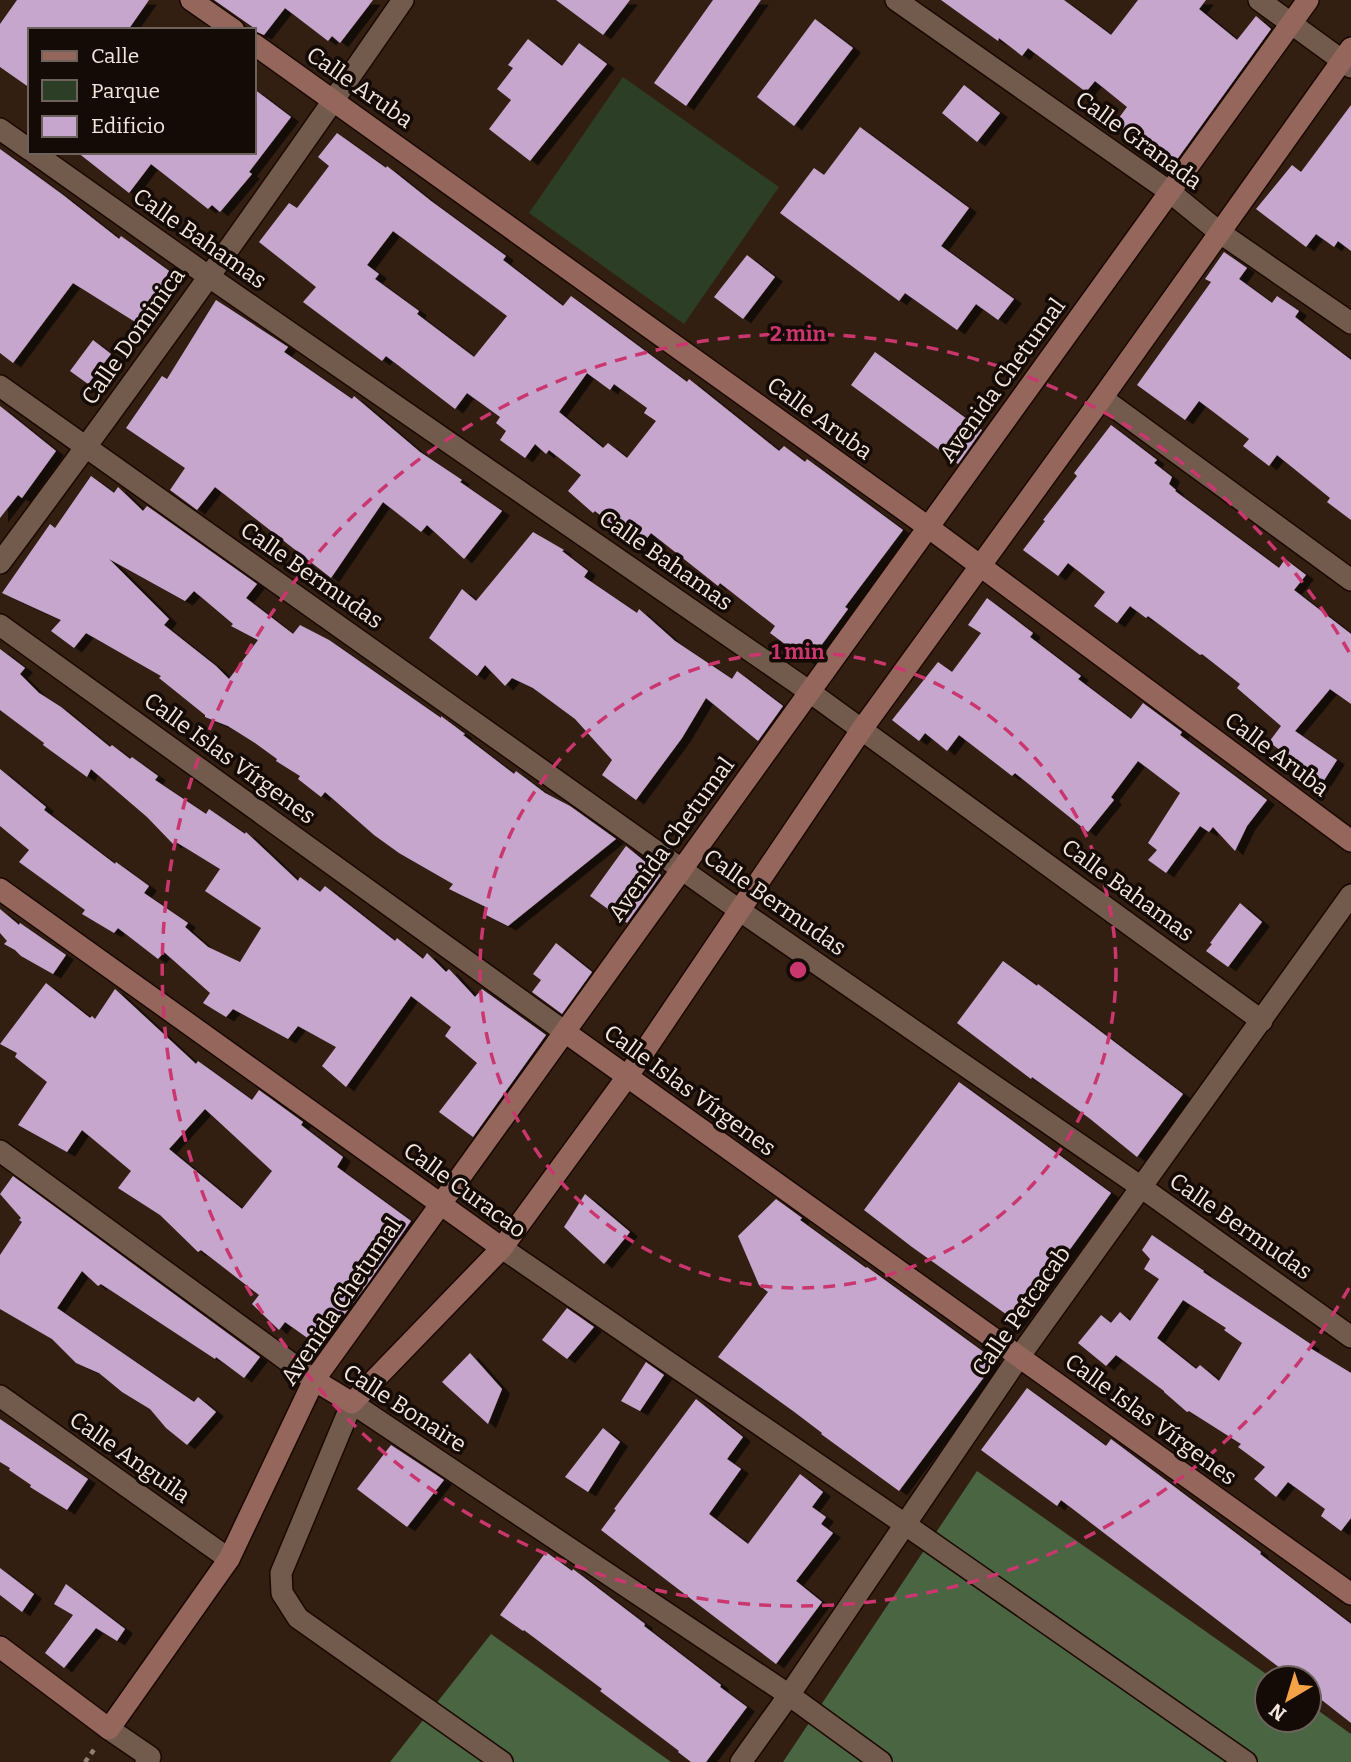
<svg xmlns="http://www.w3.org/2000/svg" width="1351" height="1762" font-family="Bitter,serif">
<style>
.green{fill:#2c3e26}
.forest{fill:#4a6541}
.building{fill:#c6a6cd;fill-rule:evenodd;filter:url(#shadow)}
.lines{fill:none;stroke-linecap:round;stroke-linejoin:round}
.street-casing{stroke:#1a0801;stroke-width:24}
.secondary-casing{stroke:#1a0801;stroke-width:24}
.path{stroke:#907f74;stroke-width:4.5;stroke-dasharray:5 5;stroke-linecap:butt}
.street{stroke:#725a4c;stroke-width:21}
.secondary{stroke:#95675c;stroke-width:21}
.ring{fill:none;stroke:#ca376f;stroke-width:3.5;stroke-dasharray:12 9}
.labels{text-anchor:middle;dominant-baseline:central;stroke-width:7;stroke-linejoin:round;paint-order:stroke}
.street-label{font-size:23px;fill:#f4e6de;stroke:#140b06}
.centre{fill:#ca376f;stroke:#140b06;stroke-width:3.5}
.ring-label{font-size:21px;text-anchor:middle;font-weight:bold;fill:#ca376f;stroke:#140b06;stroke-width:7;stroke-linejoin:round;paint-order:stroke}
</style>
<defs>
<filter id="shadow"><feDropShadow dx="8" dy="4.5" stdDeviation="0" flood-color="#0009"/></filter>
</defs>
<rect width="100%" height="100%" fill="#331f12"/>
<!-- green -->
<path class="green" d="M 623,77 L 779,187 L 684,324 L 529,213 Z"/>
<!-- forest -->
<path class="forest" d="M 977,1471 L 1272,1678 L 1267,1678 L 1267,1720 L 1309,1720 L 1309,1704 L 1351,1734 L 1351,1762 L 783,1762 Z
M 491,1634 L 671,1762 L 390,1762 Z"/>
<!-- building -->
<path class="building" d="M 17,0 L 149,0 L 128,30 L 30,30 L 30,88 L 0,67 L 0,24 Z
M 214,0 L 373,0 L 340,43 L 332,36 L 328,41 L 285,8 L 264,35 L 254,31 L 254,28 Z
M 556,0 L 630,0 L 603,35 Z
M 713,0 L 761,0 L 686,106 L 654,83 Z
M 941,0 L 1064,0 L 1111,35 L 1138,0 L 1206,0 L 1199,9 L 1237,40 L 1256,16 L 1271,29 L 1173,165 L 1115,123 L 1127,107 L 1095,81 L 1086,92 L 1028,48 L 1022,56 L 999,38 L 998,41 Z
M 815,19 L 853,48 L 794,126 L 757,97 Z
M 528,39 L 562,66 L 579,43 L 607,64 L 530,161 L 489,129 L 511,100 L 497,89 L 513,68 L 508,65 Z
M 964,85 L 1000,113 L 977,142 L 942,113 Z
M 254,89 L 291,117 L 249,172 L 252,174 L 220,212 L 212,205 L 208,209 L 151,164 L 129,193 L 77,152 L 254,152 Z
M 1351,105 L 1351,251 L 1338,241 L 1334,247 L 1316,234 L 1306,247 L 1256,209 L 1292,165 L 1301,172 Z
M 860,127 L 969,208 L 941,246 L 1014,299 L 998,320 L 976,304 L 957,330 L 905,293 L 899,301 L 780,213 L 814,168 L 824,175 Z
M 337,133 L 386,168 L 387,166 L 431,201 L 506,256 L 503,260 L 563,306 L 571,296 L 687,382 L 689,379 L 779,451 L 784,446 L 805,462 L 807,459 L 903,530 L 845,607 L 848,609 L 809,662 L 770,633 L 775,626 L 720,583 L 718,586 L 651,533 L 640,547 L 595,511 L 593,513 L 568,491 L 581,475 L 549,450 L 546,454 L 535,444 L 525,458 L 500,440 L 506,431 L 496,423 L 500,417 L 467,393 L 455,409 L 386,356 L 382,361 L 303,302 L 316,287 L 259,242 L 289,203 L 297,208 L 329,166 L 318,157 ZM 393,231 L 507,316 L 474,357 L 417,314 L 419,311 L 375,279 L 379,274 L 367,265 ZM 587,373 L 610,390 L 614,384 L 647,408 L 644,413 L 656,421 L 627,458 L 608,443 L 603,448 L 559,412 Z
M 0,149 L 63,195 L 119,239 L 121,236 L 176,276 L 140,325 L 73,283 L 13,363 L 0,353 Z
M 1224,252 L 1247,268 L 1239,279 L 1272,303 L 1277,296 L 1299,311 L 1295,317 L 1351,360 L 1351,520 L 1327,502 L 1330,498 L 1277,455 L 1269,466 L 1243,446 L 1249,439 L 1199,401 L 1185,420 L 1137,385 L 1211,282 L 1205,279 Z
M 747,255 L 775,277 L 743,319 L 714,297 Z
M 216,300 L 288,347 L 284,352 L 352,399 L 354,396 L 420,452 L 462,480 L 460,482 L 502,511 L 464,559 L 427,525 L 421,532 L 383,502 L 331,578 L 215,487 L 197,510 L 170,490 L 185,468 L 126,428 L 162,376 L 167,379 Z
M 93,340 L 111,354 L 88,384 L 70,371 Z
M 875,352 L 982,430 L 958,464 L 851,385 Z
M 0,406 L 56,451 L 22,498 L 18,495 L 0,518 Z
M 1111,425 L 1157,460 L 1154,463 L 1172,477 L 1169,484 L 1176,490 L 1175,491 L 1279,568 L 1285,559 L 1306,575 L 1294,590 L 1351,634 L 1351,704 L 1330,689 L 1295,731 L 1337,760 L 1323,782 L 1269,742 L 1281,726 L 1237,688 L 1240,684 L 1202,654 L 1200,655 L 1148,616 L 1146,618 L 1130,606 L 1117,623 L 1094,606 L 1105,592 L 1068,563 L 1058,576 L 1023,550 L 1045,521 L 1043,520 L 1077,476 L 1074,473 Z
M 91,476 L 114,493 L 118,487 L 143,511 L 147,506 L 257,584 L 246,598 L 293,634 L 300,625 L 329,640 L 441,718 L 441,716 L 465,734 L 463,735 L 514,774 L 516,771 L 545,793 L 570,806 L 616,839 L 508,926 L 484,914 L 488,908 L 449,889 L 453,884 L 399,853 L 374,835 L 325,792 L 321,797 L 298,779 L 300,776 L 276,761 L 277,759 L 255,743 L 228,726 L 205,717 L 205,715 L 159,678 L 161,676 L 86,633 L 74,648 L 51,631 L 61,620 L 2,593 L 50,524 L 55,528 ZM 109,559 L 185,601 L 194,591 L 233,624 L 231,626 L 258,640 L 229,679 L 216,666 L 164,625 L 169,619 Z
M 533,532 L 564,550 L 562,551 L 588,571 L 584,577 L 637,613 L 639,609 L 675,641 L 732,679 L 737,671 L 783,706 L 758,741 L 706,698 L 682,738 L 636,800 L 602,775 L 612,760 L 575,719 L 533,688 L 512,678 L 505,686 L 485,665 L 477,676 L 429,638 L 462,589 L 476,601 Z
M 987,598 L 1033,633 L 1030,637 L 1081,676 L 1078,679 L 1131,719 L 1143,703 L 1182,732 L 1180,735 L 1267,800 L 1247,826 L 1235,851 L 1213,827 L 1209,832 L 1200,826 L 1166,873 L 1148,860 L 1157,850 L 1148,843 L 1180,793 L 1138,761 L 1111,797 L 1114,800 L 1088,832 L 1015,773 L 1012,776 L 959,735 L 947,751 L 925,733 L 919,741 L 892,720 L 938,662 L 952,672 L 981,633 L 968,625 Z
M 0,649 L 25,668 L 20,674 L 39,693 L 61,707 L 110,747 L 112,745 L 130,759 L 132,757 L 158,776 L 155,780 L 206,814 L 209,809 L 245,834 L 246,832 L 298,881 L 300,877 L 320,892 L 325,886 L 395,941 L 397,938 L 423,959 L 427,953 L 446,972 L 449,969 L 475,997 L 482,989 L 546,1035 L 473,1137 L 439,1112 L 477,1063 L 445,1036 L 451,1027 L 411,996 L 346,1087 L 322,1066 L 336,1047 L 298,1026 L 288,1039 L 233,1009 L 226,1017 L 203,1003 L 210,993 L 164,952 L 158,959 L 118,928 L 114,933 L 82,914 L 85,910 L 19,862 L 29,850 L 0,826 L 0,769 L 46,807 L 44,810 L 115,864 L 116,862 L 149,886 L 144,893 L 188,923 L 185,927 L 208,947 L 240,962 L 261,928 L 205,891 L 220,869 L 176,842 L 173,844 L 147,817 L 91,769 L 87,777 L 43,745 L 44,743 L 0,710 Z
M 626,846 L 661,875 L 627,923 L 590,896 Z
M 1240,903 L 1262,922 L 1228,967 L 1206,951 L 1212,944 L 1210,943 Z
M 0,909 L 19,925 L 20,923 L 66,955 L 53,974 L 21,956 L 15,950 L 4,944 L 7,941 L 0,933 Z
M 556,943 L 592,972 L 562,1014 L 532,992 L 541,980 L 533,974 Z
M 1003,961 L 1037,986 L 1038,984 L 1183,1094 L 1137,1157 L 1089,1118 L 1032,1077 L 1031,1079 L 957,1023 Z
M 46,983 L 90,1018 L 92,1016 L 95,1019 L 115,989 L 196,1064 L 198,1061 L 252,1100 L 259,1090 L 303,1122 L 301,1125 L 343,1157 L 337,1167 L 411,1221 L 368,1283 L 320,1347 L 285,1322 L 279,1330 L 252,1304 L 259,1295 L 201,1250 L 198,1252 L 160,1215 L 118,1188 L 131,1171 L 82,1130 L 67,1152 L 18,1125 L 47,1082 L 15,1057 L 17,1053 L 0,1044 ZM 205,1109 L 272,1171 L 242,1209 L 169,1149 Z
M 959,1082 L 1111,1193 L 1017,1322 L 912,1247 L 864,1210 Z
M 13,1176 L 260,1357 L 244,1378 L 216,1357 L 215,1359 L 101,1284 L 98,1286 L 82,1271 L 57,1308 L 194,1402 L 198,1397 L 216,1412 L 187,1445 L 166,1428 L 150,1409 L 122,1392 L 99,1373 L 76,1363 L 52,1339 L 0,1309 L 0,1255 L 22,1222 L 19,1220 L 21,1218 L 0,1194 Z
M 585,1194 L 630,1232 L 604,1264 L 564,1227 Z
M 776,1199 L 802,1218 L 800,1220 L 866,1268 L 867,1267 L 996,1361 L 899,1491 L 821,1434 L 822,1433 L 793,1411 L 718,1357 L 768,1292 L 759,1285 L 738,1236 Z
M 1152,1235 L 1204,1271 L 1203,1272 L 1312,1345 L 1310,1348 L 1351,1373 L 1351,1518 L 1341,1531 L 1321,1516 L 1325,1509 L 1288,1482 L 1276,1497 L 1254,1479 L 1265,1467 L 1238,1447 L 1241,1444 L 1189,1411 L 1187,1412 L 1164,1392 L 1164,1391 L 1116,1355 L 1106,1366 L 1078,1343 L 1101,1315 L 1111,1323 L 1120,1312 L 1130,1321 L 1159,1279 L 1144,1269 L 1150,1259 L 1142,1250 ZM 1183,1300 L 1226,1328 L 1224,1330 L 1242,1343 L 1219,1381 L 1200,1365 L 1196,1369 L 1157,1338 Z
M 567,1308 L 594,1327 L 567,1359 L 542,1340 Z
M 470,1353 L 502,1389 L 488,1424 L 442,1382 Z
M 646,1362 L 664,1375 L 640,1411 L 621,1401 Z
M 1027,1388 L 1106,1446 L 1111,1439 L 1261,1552 L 1260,1554 L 1351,1624 L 1351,1723 L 1309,1690 L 1309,1678 L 1293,1678 L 1061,1500 L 1057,1506 L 981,1450 Z
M 696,1399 L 743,1437 L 727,1459 L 741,1469 L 709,1514 L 748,1544 L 800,1474 L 823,1492 L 812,1507 L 826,1517 L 821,1524 L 833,1533 L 796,1581 L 822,1602 L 776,1664 L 601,1530 L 616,1510 L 614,1509 Z
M 0,1419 L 88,1479 L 67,1510 L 30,1487 L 31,1485 L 9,1470 L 10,1468 L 0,1462 Z
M 603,1428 L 620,1442 L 588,1492 L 565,1477 Z
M 391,1445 L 444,1480 L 407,1527 L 357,1489 Z
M 546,1552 L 572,1571 L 573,1569 L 645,1624 L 644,1626 L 721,1685 L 720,1687 L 747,1707 L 706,1762 L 691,1762 L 678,1752 L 679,1751 L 600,1691 L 602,1689 L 524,1630 L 523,1631 L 500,1615 Z
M 0,1568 L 34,1594 L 22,1612 L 0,1595 Z
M 66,1584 L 125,1629 L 117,1641 L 96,1628 L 64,1668 L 45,1653 L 73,1615 L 54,1604 Z"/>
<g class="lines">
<defs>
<path id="street" d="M 896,0 L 1170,192 L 1219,232 L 1351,323
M 1259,0 L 1351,67
M 0,129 L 30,150
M 33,152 L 208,276 L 810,692 L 1262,1021
M 0,386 L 739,910 L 1141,1187 L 1351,1337
M 1102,398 L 1351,580
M 0,563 C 138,378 272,190 403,0
M 0,625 L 565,1032
M 0,1151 L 314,1380
M 502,1248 L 906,1525 L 1246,1762
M 0,1396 L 229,1559
M 109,1729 L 150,1757 L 146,1762
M 502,1762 L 298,1618 L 282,1593 L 281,1573 L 352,1403 L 789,1695 L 881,1762
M 741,1762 L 789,1695 L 1019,1357 L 1351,895"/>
<path id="secondary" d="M 191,0 L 234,30
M 254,44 L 928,527 L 1351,841
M 0,889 L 502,1248
M 565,1032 L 1351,1594
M 314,1380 L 352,1403 L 502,1248 L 627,1077 L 862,729 L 1102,398 L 1351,48
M 0,1647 L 109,1729 L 229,1559 L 314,1380 L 1308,0"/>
</defs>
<!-- street casing -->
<use href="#street" class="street-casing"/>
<!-- secondary casing -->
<use href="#secondary" class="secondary-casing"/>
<!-- path -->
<path class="path" d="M 85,1762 L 96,1747"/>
<!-- street -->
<use href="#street" class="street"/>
<!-- secondary -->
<use href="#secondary" class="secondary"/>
</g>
<!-- distance rings -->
<g class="ring">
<circle cx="798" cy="970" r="318"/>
<path d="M1349 1288A636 636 0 1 1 1349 652"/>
</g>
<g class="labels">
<!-- street labels -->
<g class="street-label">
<text transform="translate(360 87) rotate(35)">Calle Aruba</text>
<text transform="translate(1139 140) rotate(36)">Calle Granada</text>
<text transform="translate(200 238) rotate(35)">Calle Bahamas</text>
<text transform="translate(133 336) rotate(-55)">Calle Dominica</text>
<text transform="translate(1002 380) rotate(-54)">Avenida Chetumal</text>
<text transform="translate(820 418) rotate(36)">Calle Aruba</text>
<text transform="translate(666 560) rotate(35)">Calle Bahamas</text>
<text transform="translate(312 575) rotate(35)">Calle Bermudas</text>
<text transform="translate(1277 754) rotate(37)">Calle Aruba</text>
<text transform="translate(230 758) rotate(36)">Calle Islas Vírgenes</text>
<text transform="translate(671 839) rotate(-54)">Avenida Chetumal</text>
<text transform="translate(1128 890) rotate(36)">Calle Bahamas</text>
<text transform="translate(775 902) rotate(35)">Calle Bermudas</text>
<text transform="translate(690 1090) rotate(36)">Calle Islas Vírgenes</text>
<text transform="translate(465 1190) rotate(36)">Calle Curacao</text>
<text transform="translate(1241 1226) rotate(35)">Calle Bermudas</text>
<text transform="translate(341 1301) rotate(-56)">Avenida Chetumal</text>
<text transform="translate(1021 1311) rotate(-55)">Calle Petcacab</text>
<text transform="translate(405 1408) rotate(33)">Calle Bonaire</text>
<text transform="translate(1151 1419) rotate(36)">Calle Islas Vírgenes</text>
<text transform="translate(130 1457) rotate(35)">Calle Anguila</text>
</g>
</g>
<circle cx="798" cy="970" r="10" class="centre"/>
<g class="ring-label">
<text x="798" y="341">2 min</text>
<text x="798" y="659">1 min</text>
</g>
<!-- legend -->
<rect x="28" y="28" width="228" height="126" fill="#140b06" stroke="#6e635c" stroke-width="2"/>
<rect x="42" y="51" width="35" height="10" fill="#95675c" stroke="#6e635c" stroke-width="2"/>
<text x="91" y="63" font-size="21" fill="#f4e6de">Calle</text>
<rect x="42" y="80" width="35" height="21" fill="#2c3e26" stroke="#6e635c" stroke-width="2"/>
<text x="91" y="98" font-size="21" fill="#f4e6de">Parque</text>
<rect x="42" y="116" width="35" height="21" fill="#c6a6cd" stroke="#6e635c" stroke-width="2"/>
<text x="91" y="133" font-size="21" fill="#f4e6de">Edificio</text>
<!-- north arrow -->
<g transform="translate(1288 1699) rotate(218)"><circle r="33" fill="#140b06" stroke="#6e635c" stroke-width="2"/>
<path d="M0-5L12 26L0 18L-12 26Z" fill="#f5a346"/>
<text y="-10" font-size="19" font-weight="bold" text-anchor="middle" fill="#f4e6de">N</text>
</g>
</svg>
